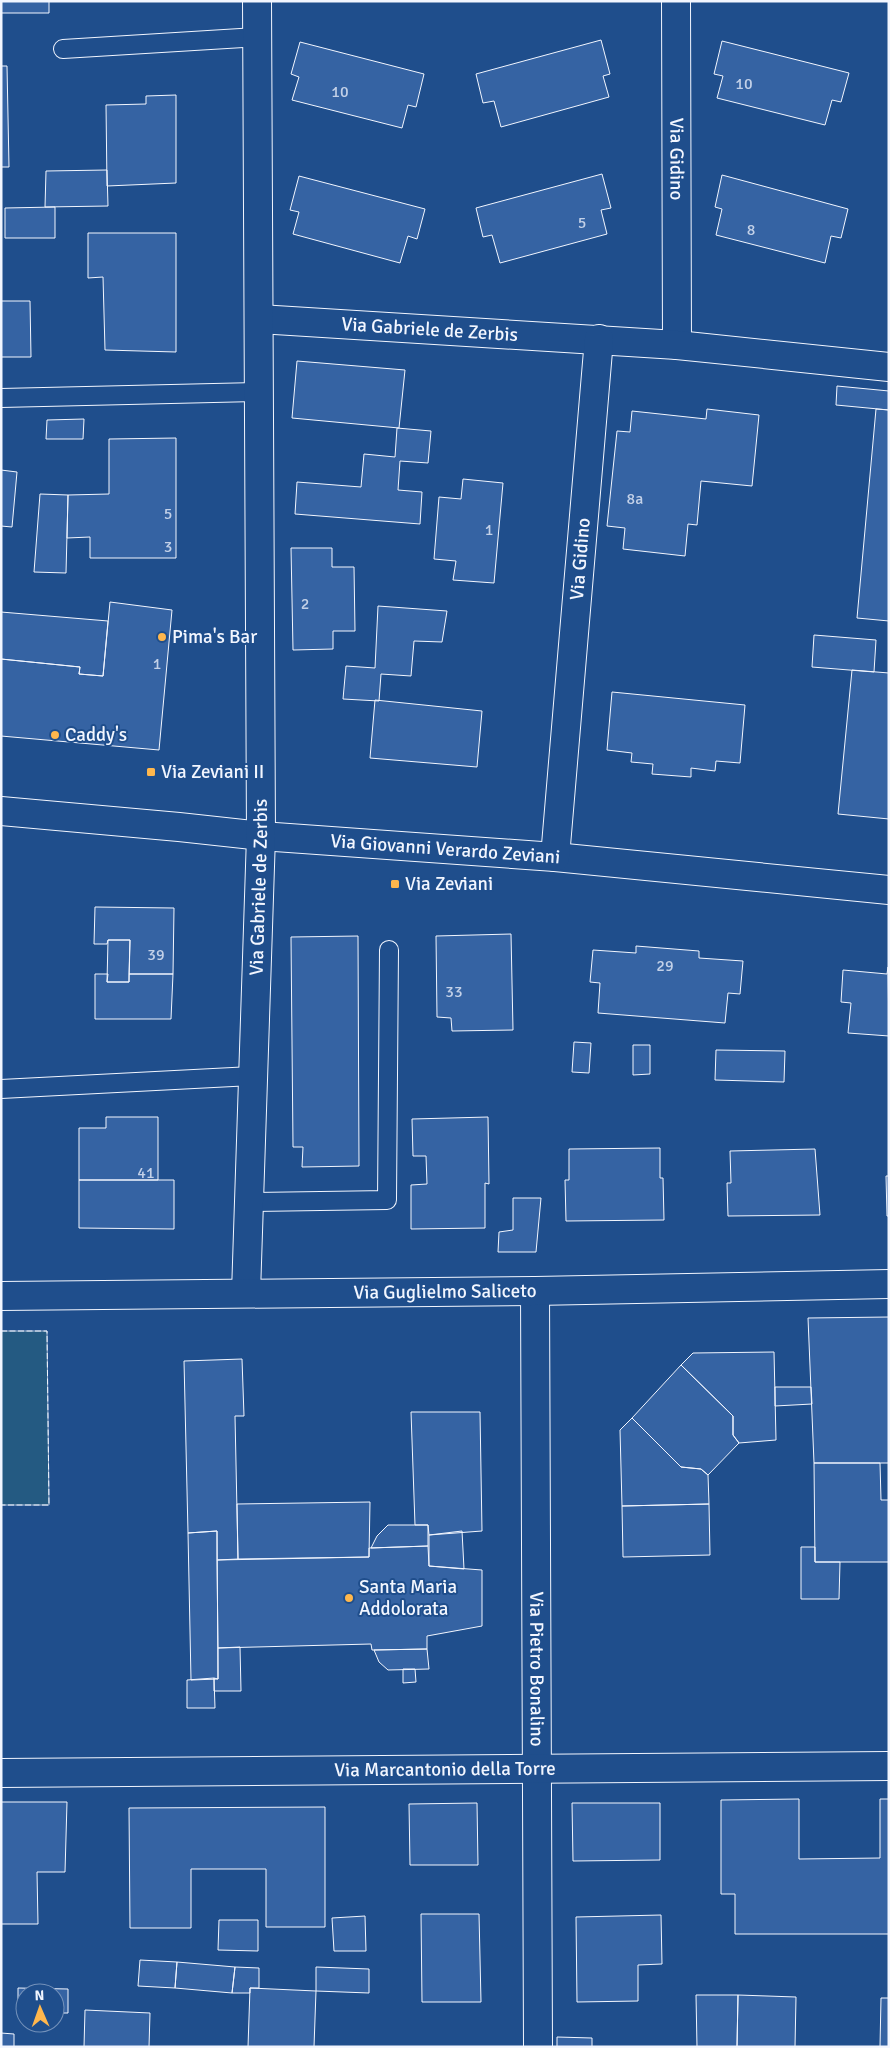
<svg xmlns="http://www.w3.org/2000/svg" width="890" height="2048" font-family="Signika,sans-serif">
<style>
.green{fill:#245a82;stroke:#a8bbd7}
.building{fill:#3563a3;stroke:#f2f6ff}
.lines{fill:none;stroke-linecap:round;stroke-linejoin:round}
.lane-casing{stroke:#f2f6ff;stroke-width:20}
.street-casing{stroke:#f2f6ff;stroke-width:30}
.lane{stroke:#1f4e8c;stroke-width:18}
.street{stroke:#1f4e8c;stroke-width:28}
.fence{stroke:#f2f6ff;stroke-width:1;stroke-dasharray:6 2.5;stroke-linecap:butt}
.poi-dot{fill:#ffb74d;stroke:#1f4e8c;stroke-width:2}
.labels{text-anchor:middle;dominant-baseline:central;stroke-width:4;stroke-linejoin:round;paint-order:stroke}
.number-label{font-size:16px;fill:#c3d1e8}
.street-label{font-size:19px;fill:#f2f6ff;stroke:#1f4e8c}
.poi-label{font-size:19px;fill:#f2f6ff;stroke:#1f4e8c;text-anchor:start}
</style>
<rect width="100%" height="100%" fill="#1f4e8c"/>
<!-- green -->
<path class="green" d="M 1,1331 L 47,1331 L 49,1505 L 1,1505 Z"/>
<!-- building -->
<path class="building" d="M 1,1 L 49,1 L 49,13 L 1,13 Z
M 601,40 L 610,74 L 603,76 L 609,97 L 501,127 L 494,101 L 483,103 L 476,74 Z
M 722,41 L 849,73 L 841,102 L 832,100 L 825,125 L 717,98 L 723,76 L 714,74 Z
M 300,42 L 424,74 L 416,107 L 408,105 L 402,128 L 292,100 L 299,77 L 291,74 Z
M 1,66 L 7,66 L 9,167 L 1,167 Z
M 176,95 L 176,183 L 107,186 L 106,105 L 146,104 L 146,96 Z
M 107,170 L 108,206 L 45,207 L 46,171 Z
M 602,174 L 611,208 L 601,210 L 607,234 L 500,263 L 492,235 L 483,237 L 476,208 Z
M 722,175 L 848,209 L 841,238 L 831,236 L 825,263 L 716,235 L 722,209 L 715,207 Z
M 299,176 L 425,209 L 417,239 L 408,236 L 400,263 L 293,234 L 299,212 L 290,210 Z
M 55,207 L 55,238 L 5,238 L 5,208 Z
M 88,233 L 176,233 L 176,352 L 105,350 L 103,277 L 88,278 Z
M 1,301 L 30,301 L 31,357 L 1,357 Z
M 297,361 L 405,370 L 399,428 L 292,418 Z
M 837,386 L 889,391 L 889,410 L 836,405 Z
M 707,409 L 759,415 L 752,486 L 701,481 L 697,525 L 688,524 L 685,556 L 623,549 L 625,528 L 607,526 L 617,431 L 630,432 L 632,411 L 706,419 Z
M 876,409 L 889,410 L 889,621 L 857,618 Z
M 84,419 L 83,439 L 46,439 L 47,420 Z
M 397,428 L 431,431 L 428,463 L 400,461 L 398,490 L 422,492 L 420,524 L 295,514 L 297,482 L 361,487 L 364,454 L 395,457 Z
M 176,438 L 176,558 L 90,558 L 90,537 L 67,538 L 68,495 L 109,494 L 109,439 Z
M 1,470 L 17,472 L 12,527 L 1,526 Z
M 463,479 L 503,483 L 494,583 L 453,580 L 456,561 L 434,559 L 439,497 L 461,499 Z
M 40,494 L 68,495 L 66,573 L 34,572 Z
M 291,548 L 332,548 L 332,567 L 354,567 L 355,631 L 333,631 L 333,649 L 293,650 Z
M 110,602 L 172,610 L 159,750 L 1,736 L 1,659 L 80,667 L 79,674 L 103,676 Z
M 378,606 L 447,611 L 442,642 L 414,641 L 411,676 L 381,674 L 379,701 L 343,699 L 346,666 L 375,668 Z
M 1,612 L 108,621 L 103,676 L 79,674 L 80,667 L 1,659 Z
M 814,635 L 876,640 L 874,672 L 812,667 Z
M 852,670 L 889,673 L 889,819 L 838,814 Z
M 612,692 L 745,705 L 740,763 L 716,761 L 715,771 L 691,768 L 691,777 L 652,774 L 653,764 L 631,762 L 632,753 L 607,750 Z
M 375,700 L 482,711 L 477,767 L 370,758 Z
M 95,907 L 174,908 L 173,974 L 129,974 L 130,940 L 108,940 L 107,944 L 94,944 Z
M 511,934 L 513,1030 L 452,1031 L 451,1018 L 437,1017 L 436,936 Z
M 358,936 L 359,1166 L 302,1167 L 303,1147 L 293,1147 L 291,937 Z
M 108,940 L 130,940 L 129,982 L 107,982 Z
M 636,946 L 699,951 L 699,958 L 743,961 L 740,994 L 728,993 L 725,1023 L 598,1013 L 600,983 L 590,982 L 593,950 L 636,953 Z
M 888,967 L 889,1036 L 848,1033 L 851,1003 L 841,1002 L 843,970 L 887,974 Z
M 95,974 L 108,974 L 107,982 L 129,982 L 129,974 L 173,974 L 171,1019 L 95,1019 Z
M 574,1042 L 591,1043 L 589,1073 L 572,1072 Z
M 633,1045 L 650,1045 L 650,1074 L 633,1075 Z
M 716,1050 L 785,1051 L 784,1082 L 715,1080 Z
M 106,1117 L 158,1117 L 158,1180 L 79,1180 L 79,1128 L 106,1128 Z
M 488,1117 L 489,1184 L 485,1183 L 485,1228 L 411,1229 L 411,1185 L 427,1184 L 426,1156 L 413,1156 L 412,1119 Z
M 660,1148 L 660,1178 L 663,1178 L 664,1220 L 566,1221 L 565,1180 L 569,1180 L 569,1149 Z
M 815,1149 L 820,1215 L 728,1216 L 727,1183 L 731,1183 L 730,1151 Z
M 886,1176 L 889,1176 L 889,1216 L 887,1216 Z
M 79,1180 L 174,1180 L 174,1229 L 79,1228 Z
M 513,1198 L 541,1198 L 536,1252 L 498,1252 L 499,1232 L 513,1230 Z
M 889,1317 L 889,1463 L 814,1463 L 808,1318 Z
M 774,1352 L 776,1440 L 739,1443 L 733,1435 L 733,1416 L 681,1365 L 693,1353 Z
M 242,1359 L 244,1416 L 235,1416 L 238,1559 L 217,1560 L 217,1531 L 188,1533 L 184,1361 Z
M 681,1365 L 733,1416 L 733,1435 L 739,1443 L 708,1475 L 701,1469 L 681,1467 L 632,1418 Z
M 775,1387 L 811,1387 L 812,1404 L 775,1406 Z
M 411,1412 L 480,1412 L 482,1531 L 429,1535 L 428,1525 L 415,1525 Z
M 632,1418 L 681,1467 L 701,1469 L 708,1475 L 709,1504 L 622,1506 L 620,1430 Z
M 814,1463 L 880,1463 L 881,1500 L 889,1500 L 889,1562 L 815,1562 Z
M 370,1502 L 369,1557 L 238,1559 L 237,1504 Z
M 709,1504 L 710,1555 L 623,1557 L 622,1506 Z
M 388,1525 L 428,1525 L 428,1546 L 371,1548 L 377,1536 Z
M 217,1531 L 218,1679 L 191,1680 L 188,1533 Z
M 462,1531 L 464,1569 L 429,1566 L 429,1535 Z
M 428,1546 L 429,1566 L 482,1570 L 482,1626 L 427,1636 L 427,1649 L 372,1650 L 371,1644 L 218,1648 L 217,1560 L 369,1557 L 369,1548 Z
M 801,1547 L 815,1547 L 815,1562 L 840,1562 L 839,1599 L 801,1599 Z
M 240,1647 L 241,1691 L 214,1691 L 214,1678 L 218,1679 L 218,1648 Z
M 427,1649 L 429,1669 L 388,1670 L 379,1662 L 374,1650 Z
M 403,1669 L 415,1669 L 416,1682 L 403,1683 Z
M 214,1678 L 215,1708 L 187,1708 L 187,1680 Z
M 799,1799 L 799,1859 L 880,1858 L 880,1799 L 889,1799 L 889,1934 L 735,1934 L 735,1894 L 721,1894 L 721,1800 Z
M 1,1802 L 67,1802 L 65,1872 L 37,1872 L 38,1924 L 1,1924 Z
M 477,1803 L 478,1865 L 410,1865 L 409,1804 Z
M 572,1803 L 660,1803 L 660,1860 L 573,1861 Z
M 325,1807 L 325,1927 L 266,1927 L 266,1869 L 191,1869 L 191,1928 L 130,1928 L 129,1808 Z
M 421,1914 L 479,1914 L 481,2002 L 422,2002 Z
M 661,1915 L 662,1964 L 638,1965 L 638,2001 L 577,2002 L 576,1917 Z
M 365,1916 L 366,1951 L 334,1951 L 332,1918 Z
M 219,1920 L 258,1920 L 258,1951 L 218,1950 Z
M 140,1960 L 177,1962 L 175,1988 L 138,1986 Z
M 177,1962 L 235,1967 L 232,1993 L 175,1988 Z
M 235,1967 L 259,1968 L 259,1988 L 250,1988 L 250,1993 L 232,1993 Z
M 316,1967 L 369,1969 L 369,1993 L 316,1991 Z
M 18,1988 L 68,1989 L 68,2013 L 55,2013 L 55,1993 L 25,1993 L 25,2013 L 18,2013 Z
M 250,1988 L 316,1991 L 314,2047 L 248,2047 Z
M 696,1995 L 738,1995 L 737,2047 L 697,2047 Z
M 738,1995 L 796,1997 L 795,2047 L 737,2047 Z
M 881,1998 L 889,1998 L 889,2047 L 880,2047 Z
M 85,2010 L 150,2013 L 149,2047 L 84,2047 Z
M 1,2033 L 14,2034 L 14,2047 L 1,2047 Z
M 557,2037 L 592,2038 L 592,2047 L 557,2047 Z"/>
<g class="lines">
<defs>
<path id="lane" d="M 63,49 L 258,37
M 1,398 L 258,392
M 1,1089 L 252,1076
M 249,1202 L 387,1200 L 389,950"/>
<g id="street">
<path id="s1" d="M 676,1 L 677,345"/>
<path id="s2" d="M 259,319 L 677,345 L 889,367"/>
<path id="s3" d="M 1,811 L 179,827 L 261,836 L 555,857 L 889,890"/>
<path id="s4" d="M 555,857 L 599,339"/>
<path id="s5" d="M 535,1291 L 538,2047"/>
<path id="s6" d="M 246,1293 L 261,836 L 257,1"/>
<path id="s7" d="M 1,1296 L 535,1291 L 889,1284"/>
<path id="s8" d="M 1,1773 L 889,1766"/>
</g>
</defs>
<!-- lane casing -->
<use href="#lane" class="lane-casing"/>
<!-- street casing -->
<use href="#street" class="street-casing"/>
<!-- lane -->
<use href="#lane" class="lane"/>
<!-- street -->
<use href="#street" class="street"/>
<!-- fence -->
<path class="fence" d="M 1,1331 L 47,1331 L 49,1505 L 1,1505"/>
</g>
<!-- markers -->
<g class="poi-dot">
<circle cx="162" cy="637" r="5"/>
<circle cx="55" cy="735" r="5"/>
<rect x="146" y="767" width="10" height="10" rx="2.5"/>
<rect x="390" y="879" width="10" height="10" rx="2.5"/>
<circle cx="349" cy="1598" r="5"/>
</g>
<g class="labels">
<!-- number labels -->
<g class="number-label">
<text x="744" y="84">10</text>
<text x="340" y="92">10</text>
<text x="582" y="223">5</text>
<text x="751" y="230">8</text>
<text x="635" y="499">8a</text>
<text x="168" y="514">5</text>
<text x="489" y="530">1</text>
<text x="168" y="547">3</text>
<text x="305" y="604">2</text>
<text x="157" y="664">1</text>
<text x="156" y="955">39</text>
<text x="665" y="966">29</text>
<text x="454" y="992">33</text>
<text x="146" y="1173">41</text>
</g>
<!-- street labels -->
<g class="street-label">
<text stroke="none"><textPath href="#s1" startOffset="158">Via Gidino</textPath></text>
<text stroke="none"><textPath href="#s2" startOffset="171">Via Gabriele de Zerbis</textPath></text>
<text stroke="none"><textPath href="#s4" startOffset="299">Via Gidino</textPath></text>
<text stroke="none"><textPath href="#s3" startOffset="446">Via Giovanni Verardo Zeviani</textPath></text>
<text stroke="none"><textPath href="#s6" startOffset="406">Via Gabriele de Zerbis</textPath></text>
<text stroke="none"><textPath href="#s7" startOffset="444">Via Guglielmo Saliceto</textPath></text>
<text stroke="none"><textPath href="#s5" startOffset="378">Via Pietro Bonalino</textPath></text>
<text stroke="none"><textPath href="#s8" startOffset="444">Via Marcantonio della Torre</textPath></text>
</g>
<!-- poi labels -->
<g class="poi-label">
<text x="172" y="637">Pima's Bar</text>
<text x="65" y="735">Caddy's</text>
<text x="161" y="772">Via Zeviani II</text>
<text x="405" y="884">Via Zeviani</text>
<text x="359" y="1587">Santa Maria<tspan x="359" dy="22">Addolorata</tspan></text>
</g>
</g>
<!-- border -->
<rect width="890" height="2048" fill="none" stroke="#f2f6ff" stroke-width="5"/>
<!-- north arrow -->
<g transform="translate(40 2008) rotate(358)"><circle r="24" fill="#1f4e8c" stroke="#7391ba"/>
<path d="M0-4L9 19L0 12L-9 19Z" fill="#ffb74d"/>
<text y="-8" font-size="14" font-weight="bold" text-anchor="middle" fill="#f2f6ff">N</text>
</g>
</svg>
